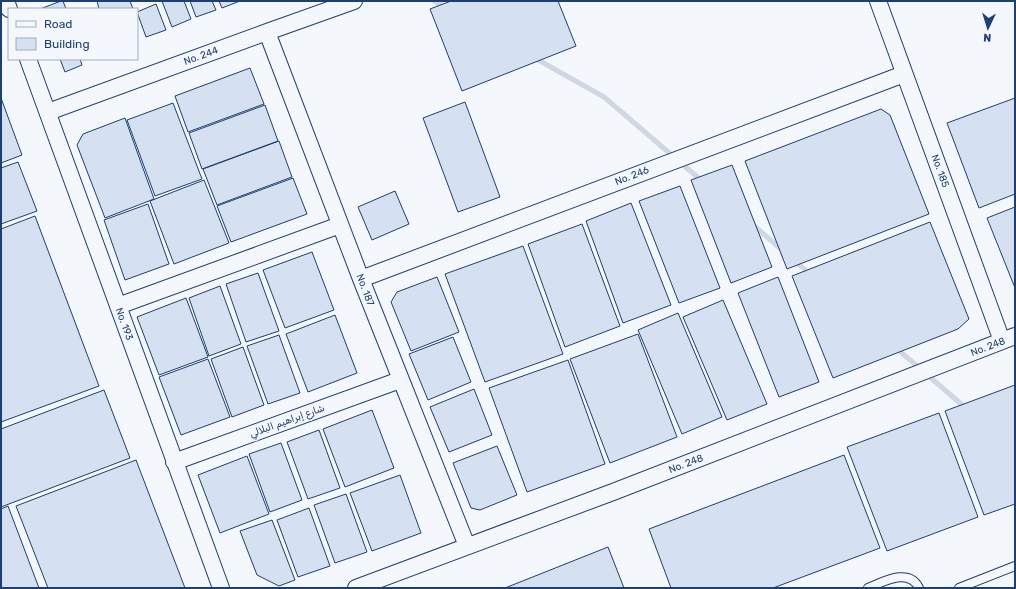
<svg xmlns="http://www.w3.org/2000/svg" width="1016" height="589" font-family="Rubik,Vazirmatn,sans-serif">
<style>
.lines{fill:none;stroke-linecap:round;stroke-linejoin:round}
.stream{stroke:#cfd7e4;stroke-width:5}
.building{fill:#d5e0f0;stroke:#1d3f73}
.service-casing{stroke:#1d3f73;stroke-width:10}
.minor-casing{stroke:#1d3f73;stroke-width:18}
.service{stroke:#f4f7fb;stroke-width:8}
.minor{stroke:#f4f7fb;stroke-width:16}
.labels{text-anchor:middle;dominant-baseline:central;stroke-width:3;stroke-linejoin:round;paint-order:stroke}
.street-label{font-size:10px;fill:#1d3f73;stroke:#f4f7fb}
</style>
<rect width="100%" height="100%" fill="#f4f7fb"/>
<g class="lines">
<!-- stream -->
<path class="stream" d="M 434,1 L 446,8
M 533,57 L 604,97 L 702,181
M 752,224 L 782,250
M 794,260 L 811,275
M 896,348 L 967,409"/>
</g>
<!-- building -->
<path class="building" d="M 63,1 L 66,9 L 40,9 L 61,1 Z
M 97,1 L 130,1 L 133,9 L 99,9 Z
M 162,1 L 184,1 L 191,19 L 172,27 Z
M 190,1 L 212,1 L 216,10 L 196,17 Z
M 219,1 L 240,1 L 222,8 Z
M 451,1 L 558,1 L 576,46 L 462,91 L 430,9 Z
M 156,4 L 166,30 L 146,37 L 137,12 Z
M 60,59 L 80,59 L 82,65 L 65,72 Z
M 250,68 L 264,104 L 188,132 L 175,96 Z
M 1,98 L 22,155 L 1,163 Z
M 1015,98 L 1015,194 L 979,208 L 947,123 Z
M 465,102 L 500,197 L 458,212 L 423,118 Z
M 173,103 L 202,179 L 155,196 L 127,120 Z
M 265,105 L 278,141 L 202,169 L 189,133 Z
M 881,109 L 890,115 L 929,214 L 787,269 L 745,161 Z
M 125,118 L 154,199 L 105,218 L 77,145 L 83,134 Z
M 279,141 L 292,177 L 217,205 L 203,169 Z
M 18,162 L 37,211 L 1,224 L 1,168 Z
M 732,165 L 772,267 L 731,283 L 691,180 Z
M 293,178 L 307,214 L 231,242 L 217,206 Z
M 204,180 L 229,243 L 174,264 L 150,201 Z
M 680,186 L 720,288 L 679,303 L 639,201 Z
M 395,191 L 409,224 L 372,240 L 358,207 Z
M 631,203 L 671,305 L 623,323 L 586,221 Z
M 148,204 L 169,264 L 125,280 L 104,220 Z
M 1015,207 L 1015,288 L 987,218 Z
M 35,216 L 99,386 L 1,422 L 1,229 Z
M 930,222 L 969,319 L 958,329 L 833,378 L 792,276 Z
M 582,224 L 620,326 L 565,347 L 528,244 Z
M 523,246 L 563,354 L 485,382 L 445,274 Z
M 312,252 L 334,310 L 285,328 L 263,270 Z
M 258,273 L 279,331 L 246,342 L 226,284 Z
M 437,277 L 459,332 L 411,351 L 391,302 L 397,292 Z
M 778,277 L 819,382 L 779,397 L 738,293 Z
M 220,286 L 241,344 L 209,356 L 189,298 Z
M 186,298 L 208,357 L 159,375 L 137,317 Z
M 723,300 L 767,404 L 727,420 L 683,317 Z
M 678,313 L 722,417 L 682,434 L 638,330 Z
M 335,315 L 357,373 L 308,392 L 286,334 Z
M 638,334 L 677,437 L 610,463 L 570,359 Z
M 279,335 L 300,393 L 268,404 L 247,346 Z
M 453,337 L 471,382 L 428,400 L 409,354 Z
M 243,347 L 264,405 L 232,417 L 211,359 Z
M 208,359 L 230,417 L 181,435 L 159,377 Z
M 568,360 L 605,464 L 527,492 L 489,388 Z
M 1015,385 L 1015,504 L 984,515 L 945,411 Z
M 474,389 L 492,435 L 449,452 L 430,407 Z
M 104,390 L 130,458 L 1,507 L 1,429 Z
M 372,410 L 394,468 L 345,487 L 323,429 Z
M 939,413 L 978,517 L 887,551 L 847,447 Z
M 319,430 L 340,488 L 308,499 L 287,442 Z
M 281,443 L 302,500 L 270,512 L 249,454 Z
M 497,446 L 517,495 L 480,510 L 471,508 L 453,463 Z
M 844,455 L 880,548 L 773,588 L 671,588 L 649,529 Z
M 247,456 L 269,514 L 220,533 L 198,475 Z
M 136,460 L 185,588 L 48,588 L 16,506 Z
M 400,475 L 421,533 L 372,551 L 350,493 Z
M 346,494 L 367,552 L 335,563 L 314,505 Z
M 8,506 L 39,588 L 1,588 L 1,509 Z
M 309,508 L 330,566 L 298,577 L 277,520 Z
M 272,520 L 295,580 L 279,586 L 257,575 L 240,531 Z
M 608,547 L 624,588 L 505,588 Z"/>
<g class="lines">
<defs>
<path id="service" d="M 868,588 C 883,582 909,567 919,588
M 959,588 L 1015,566"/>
<path id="minor" d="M 6,1 L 9,9
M 878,1 L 1002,341
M 267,32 L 361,279 L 467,546
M 28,59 L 221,588
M 48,112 L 267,32 L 354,1
M 361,279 L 904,74
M 118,306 L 340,225
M 174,462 L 400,380
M 356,588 L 613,492 L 1015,336"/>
</defs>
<!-- service casing -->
<use href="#service" class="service-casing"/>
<!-- minor casing -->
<use href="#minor" class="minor-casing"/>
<!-- service -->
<use href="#service" class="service"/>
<!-- minor -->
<use href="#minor" class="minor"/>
</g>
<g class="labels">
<!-- street labels -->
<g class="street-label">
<text transform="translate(201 56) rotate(-20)">No. 244</text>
<text transform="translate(940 171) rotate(70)">No. 185</text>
<text transform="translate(632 176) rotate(-21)">No. 246</text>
<text transform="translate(365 290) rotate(69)">No. 187</text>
<text transform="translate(124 324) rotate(70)">No. 193</text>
<text transform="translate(988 347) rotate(-21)">No. 248</text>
<text transform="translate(287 421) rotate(-20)">شارع إبراهيم البلالي</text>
<text transform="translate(686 464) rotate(-21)">No. 248</text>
</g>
</g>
<!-- border -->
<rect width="1016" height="589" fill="none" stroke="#1d3f73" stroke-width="4"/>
<!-- legend -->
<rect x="8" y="8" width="130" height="52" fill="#f4f7fb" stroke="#9eadc5"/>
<rect x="16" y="21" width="20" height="6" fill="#f4f7fb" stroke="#9eadc5"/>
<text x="44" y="28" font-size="12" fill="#1d3f73">Road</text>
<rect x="16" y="38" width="20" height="12" fill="#d5e0f0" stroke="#9eadc5"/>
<text x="44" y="48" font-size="12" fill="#1d3f73">Building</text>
<!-- north arrow -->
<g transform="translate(988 28) rotate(184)" stroke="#f4f7fb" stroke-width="3" paint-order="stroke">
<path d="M0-3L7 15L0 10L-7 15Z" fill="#1d3f73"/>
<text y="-6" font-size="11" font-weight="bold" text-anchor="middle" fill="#1d3f73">N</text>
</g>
</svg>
